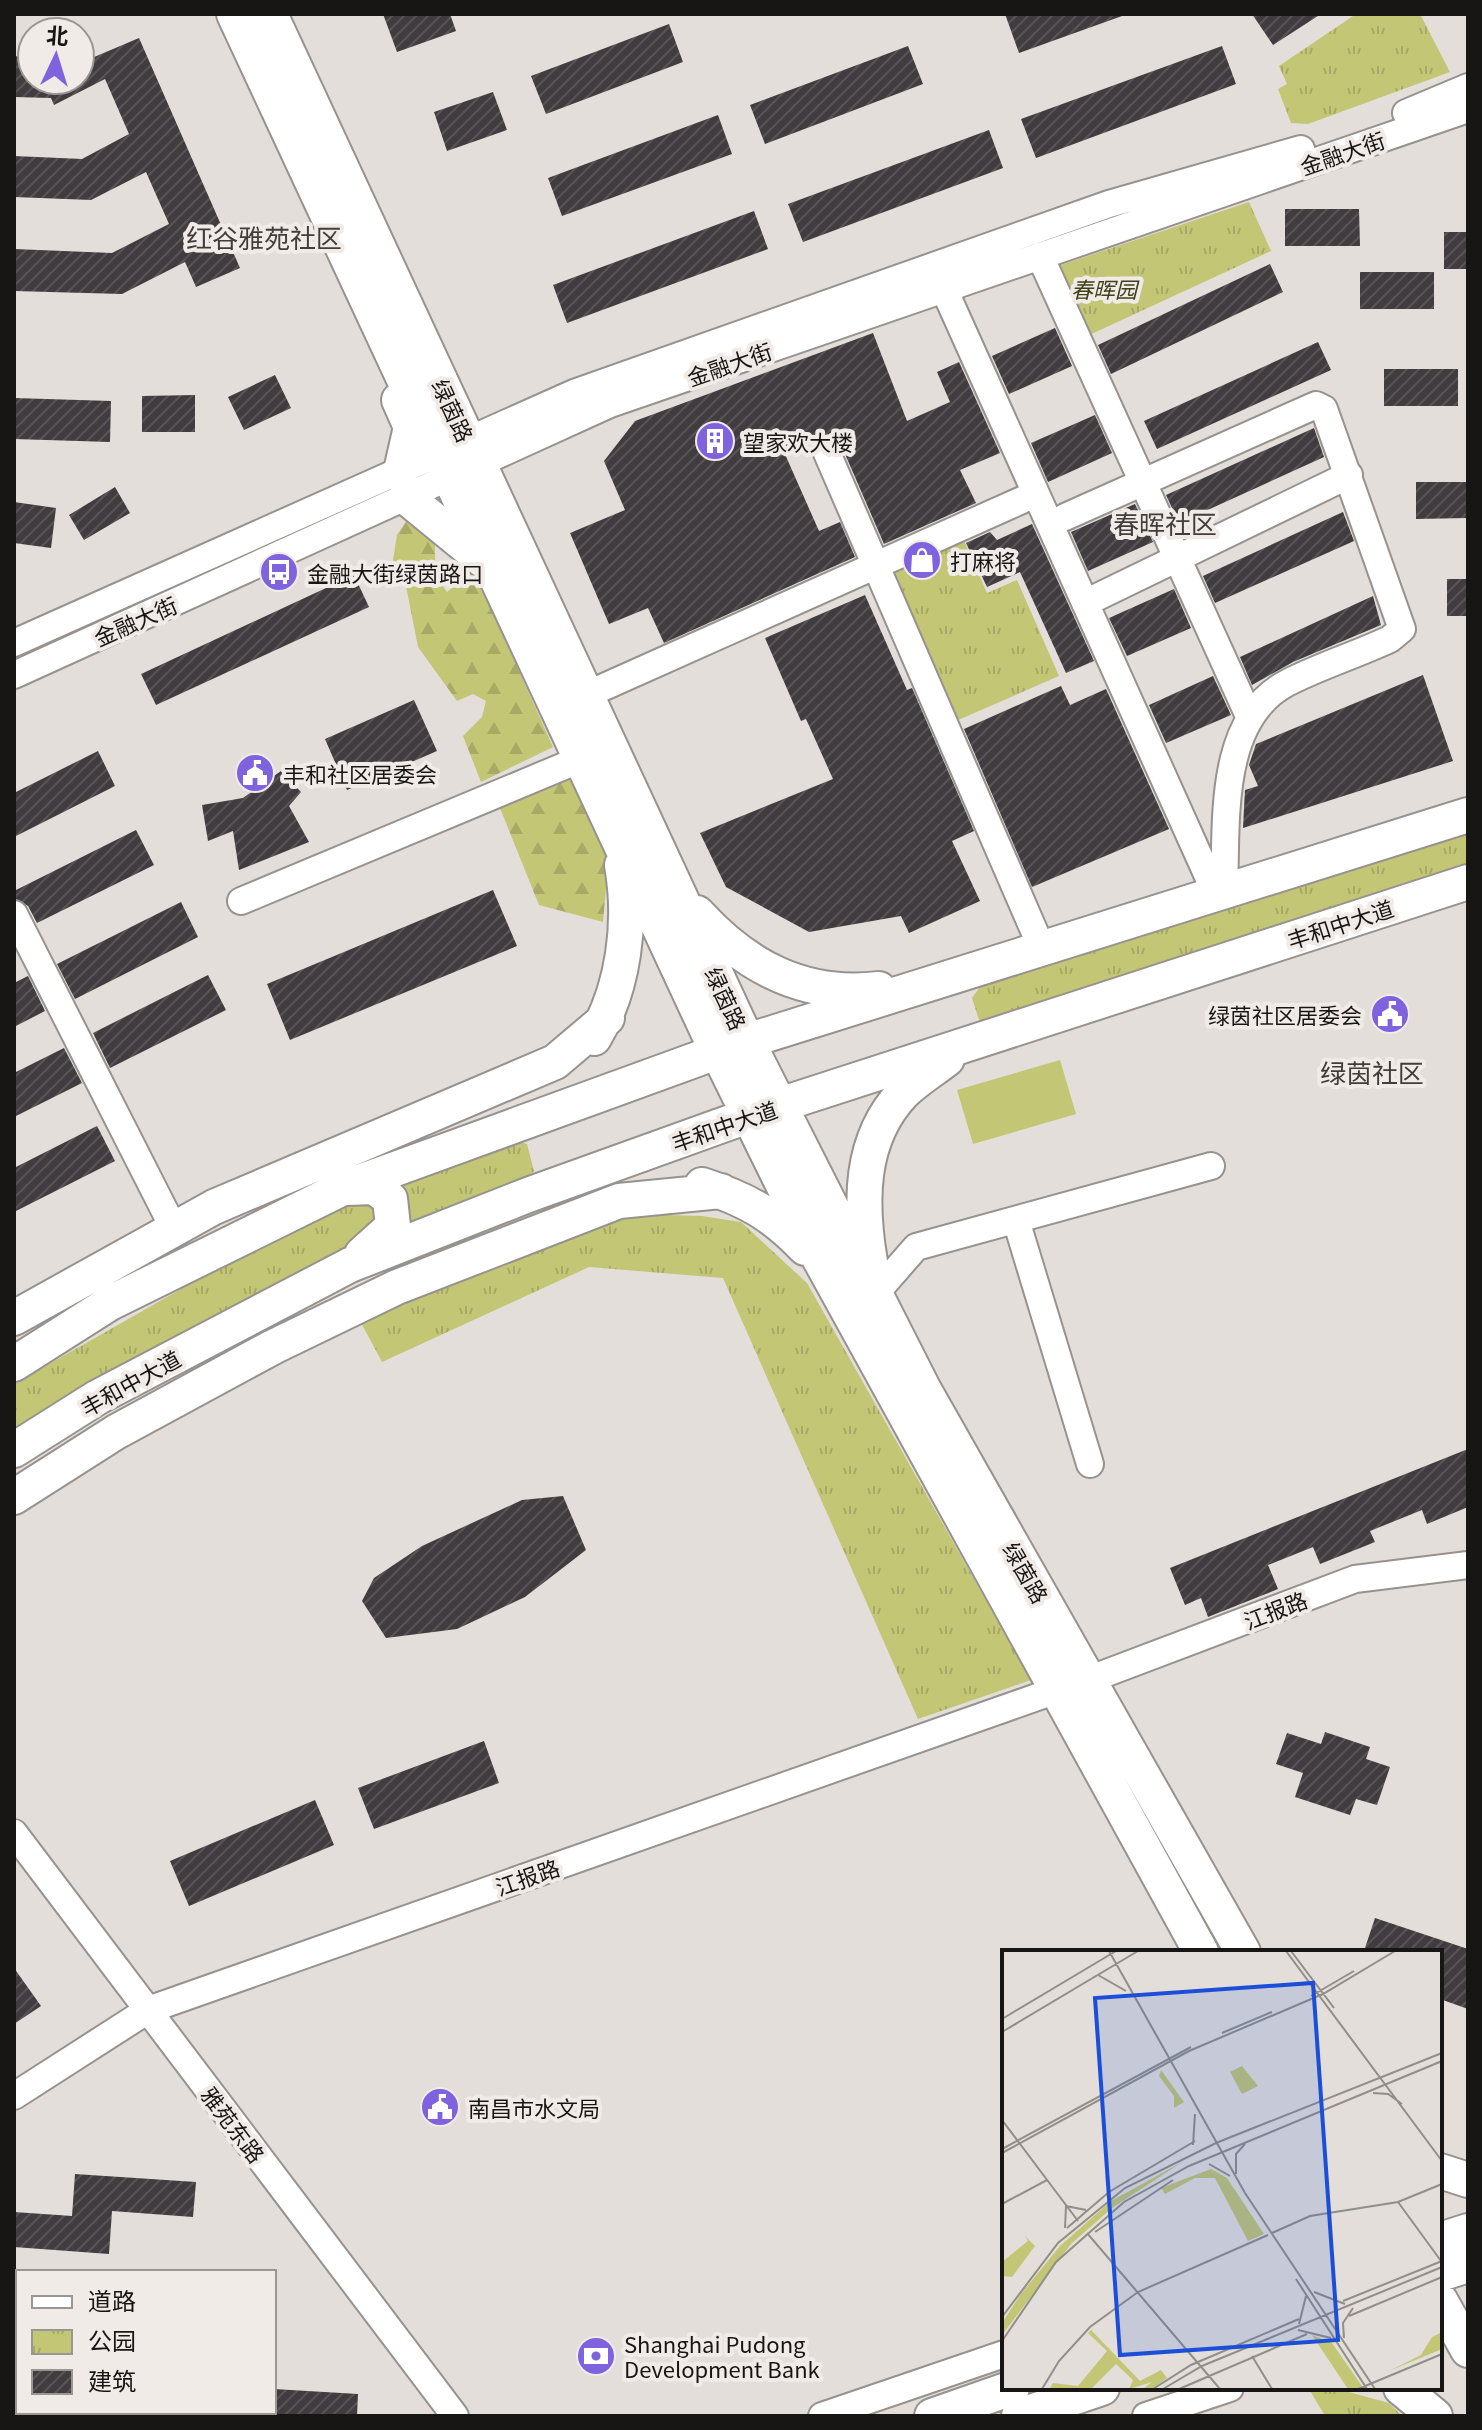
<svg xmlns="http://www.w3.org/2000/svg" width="1482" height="2430" font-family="Georgia,'Noto Sans SC',serif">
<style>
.grass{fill:#c3c675}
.forest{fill:url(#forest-firs)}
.park{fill:url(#park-tufts)}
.building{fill:url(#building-hatch)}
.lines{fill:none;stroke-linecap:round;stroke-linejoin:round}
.minor-casing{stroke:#97928e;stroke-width:30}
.major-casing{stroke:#97928e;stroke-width:38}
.minor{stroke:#fff;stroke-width:26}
.major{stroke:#fff;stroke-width:34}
.labels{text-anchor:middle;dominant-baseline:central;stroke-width:8;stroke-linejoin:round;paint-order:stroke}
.street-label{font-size:22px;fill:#171614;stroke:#f1ebe7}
.park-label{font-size:22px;font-style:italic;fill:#40411c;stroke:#f1ebe7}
.poi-label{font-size:22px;fill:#171614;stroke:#f1ebe7;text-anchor:start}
.quarter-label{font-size:26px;fill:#413d3a;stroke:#f1ebe7}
.inset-road{fill:none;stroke:#918e8a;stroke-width:2}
.view{fill:#1d4ed8;fill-opacity:0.15;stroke:#1d4ed8;stroke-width:4}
.inset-edge{fill:none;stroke:#171614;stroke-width:4}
</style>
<defs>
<pattern id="forest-firs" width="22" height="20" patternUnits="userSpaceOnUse" patternTransform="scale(2)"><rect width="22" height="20" fill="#c3c675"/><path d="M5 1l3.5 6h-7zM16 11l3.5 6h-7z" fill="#a7a964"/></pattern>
<pattern id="park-tufts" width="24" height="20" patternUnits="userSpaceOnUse" patternTransform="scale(2)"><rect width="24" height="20" fill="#c3c675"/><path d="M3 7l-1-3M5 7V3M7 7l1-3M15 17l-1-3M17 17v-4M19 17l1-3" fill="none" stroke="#a7a964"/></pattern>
<pattern id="building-hatch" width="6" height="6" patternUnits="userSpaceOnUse" patternTransform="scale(2)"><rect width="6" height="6" fill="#413c3f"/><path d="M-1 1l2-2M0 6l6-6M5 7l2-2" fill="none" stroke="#595557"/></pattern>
</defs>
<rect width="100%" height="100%" fill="#e3ded9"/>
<!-- grass -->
<path class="grass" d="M 1060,1060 L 1076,1114 L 973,1144 L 957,1090 Z"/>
<!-- forest -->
<path class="forest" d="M 409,517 L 435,532 L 435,574 L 447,592 L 474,570 L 553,747 L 481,782 L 463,736 L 482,717 L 486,701 L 473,694 L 457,701 L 418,647 L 405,581 L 393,560 L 397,535 Z
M 574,773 L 604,839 L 608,865 L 603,922 L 539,905 L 500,808 Z"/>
<!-- park -->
<path class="park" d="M 1356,14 L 1420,14 L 1450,72 L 1308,124 L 1291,123 L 1278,89 L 1287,84 L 1279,66 Z
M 1249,202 L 1271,251 L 1085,337 L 1055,267 Z
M 960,532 L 987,593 L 1017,580 L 1059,676 L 949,724 L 880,567 Z
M 1468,830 L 1468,870 L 990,1023 L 979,1020 L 972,998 L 980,987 Z
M 517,1141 L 527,1144 L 534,1171 L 528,1178 L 290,1279 L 162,1344 L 14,1433 L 14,1384 L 218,1268 L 377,1192 Z
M 631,1214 L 702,1216 L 741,1222 L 807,1283 L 1031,1680 L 918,1719 L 723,1278 L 589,1267 L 382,1362 L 358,1317 Z
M 1334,2388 L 1389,2403 L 1402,2416 L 1325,2416 L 1309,2389 Z"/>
<!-- building -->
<path class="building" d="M 383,14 L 450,14 L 456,31 L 397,52 Z
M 1005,14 L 1121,14 L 1122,16 L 1019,53 Z
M 1252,14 L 1321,14 L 1273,45 Z
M 669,24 L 683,62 L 546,114 L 531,76 Z
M 139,38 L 240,268 L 196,287 L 185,262 L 122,294 L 14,291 L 14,249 L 112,253 L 169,224 L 146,172 L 91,200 L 14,197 L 14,156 L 82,159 L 129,134 L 105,79 L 54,105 L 51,98 L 14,97 L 14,56 L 32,57 L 32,80 L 80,80 L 80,63 Z
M 908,46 L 923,84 L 765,144 L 750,105 Z
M 1222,46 L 1236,84 L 1036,158 L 1021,119 Z
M 493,92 L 507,130 L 447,151 L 434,112 Z
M 718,115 L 732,154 L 562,216 L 548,178 Z
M 989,130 L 1003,168 L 803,242 L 788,204 Z
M 1285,209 L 1359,209 L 1360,246 L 1285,246 Z
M 754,211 L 768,249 L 567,323 L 553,285 Z
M 1444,232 L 1468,232 L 1468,269 L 1444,269 Z
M 1270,264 L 1283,292 L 1111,374 L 1098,345 Z
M 1360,272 L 1434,272 L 1434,309 L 1360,309 Z
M 1055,328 L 1072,366 L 1009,394 L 992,356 Z
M 873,333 L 907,421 L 950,402 L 937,372 L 959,362 L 1000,453 L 960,470 L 976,503 L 884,544 L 842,447 L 828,434 L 784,452 L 819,531 L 840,522 L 855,557 L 664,643 L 648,608 L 609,624 L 570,533 L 625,510 L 604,461 L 635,421 Z
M 1318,342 L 1331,370 L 1157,449 L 1144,421 Z
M 1384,369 L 1458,369 L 1458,406 L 1384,406 Z
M 275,375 L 291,408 L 244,430 L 228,397 Z
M 195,395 L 195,432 L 142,432 L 142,396 Z
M 14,398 L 111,401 L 110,442 L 14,439 Z
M 1095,415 L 1112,453 L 1048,482 L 1031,443 Z
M 1314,428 L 1324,457 L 1179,523 L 1166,495 Z
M 1416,482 L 1468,482 L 1468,518 L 1416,519 Z
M 115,487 L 130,513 L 84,540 L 69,515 Z
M 14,502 L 56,508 L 51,548 L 14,543 Z
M 1135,504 L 1153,542 L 1088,571 L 1071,532 Z
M 1343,512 L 1354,541 L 1215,603 L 1203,576 Z
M 1032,524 L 1094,661 L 1066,673 L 1020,572 L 987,587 L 966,543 L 990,532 L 997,540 Z
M 354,575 L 369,607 L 156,705 L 141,674 Z
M 1447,579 L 1468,579 L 1468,616 L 1447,616 Z
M 1174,589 L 1191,628 L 1127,656 L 1109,618 Z
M 865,595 L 907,690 L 912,688 L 974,831 L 952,841 L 980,901 L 909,933 L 901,916 L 809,932 L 726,887 L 700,833 L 833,779 L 806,719 L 801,721 L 765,638 Z
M 1373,596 L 1381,625 L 1293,662 L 1252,685 L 1240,657 Z
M 1423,675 L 1453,761 L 1243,828 L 1245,790 L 1258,786 L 1249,765 L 1256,744 Z
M 1213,676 L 1231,715 L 1166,743 L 1149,705 Z
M 1061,686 L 1070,705 L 1106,689 L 1169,829 L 1032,887 L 964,729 Z
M 414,700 L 437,751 L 347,790 L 325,739 Z
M 98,751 L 115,786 L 14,837 L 14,793 Z
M 281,771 L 301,792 L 289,806 L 309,842 L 239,870 L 233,831 L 208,841 L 202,805 L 243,798 Z
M 136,830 L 154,865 L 37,923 L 28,906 L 14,898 L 14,891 Z
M 493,890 L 517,946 L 290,1040 L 267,984 Z
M 181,902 L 198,937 L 75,999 L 57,964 Z
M 208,975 L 226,1010 L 110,1068 L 93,1033 Z
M 28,976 L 45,1011 L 14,1027 L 14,983 Z
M 64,1048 L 82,1083 L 14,1117 L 14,1073 Z
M 97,1126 L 115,1161 L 14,1212 L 14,1168 Z
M 1468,1449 L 1468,1507 L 1427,1524 L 1422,1510 L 1370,1531 L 1375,1542 L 1320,1564 L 1313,1547 L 1268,1565 L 1278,1589 L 1208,1617 L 1201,1598 L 1185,1605 L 1170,1568 Z
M 563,1496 L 586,1550 L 525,1597 L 457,1629 L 386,1638 L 362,1601 L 374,1578 L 422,1546 L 522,1500 Z
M 1325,1732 L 1370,1747 L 1366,1759 L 1390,1767 L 1377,1805 L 1356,1799 L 1350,1815 L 1295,1797 L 1303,1773 L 1276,1764 L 1287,1733 L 1321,1744 Z
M 484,1741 L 499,1783 L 374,1829 L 358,1788 Z
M 315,1800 L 334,1845 L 189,1906 L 170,1861 Z
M 1375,1918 L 1468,1949 L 1468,2009 L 1440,1999 L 1440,1952 L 1376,1952 L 1365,1948 Z
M 14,1968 L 41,2006 L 14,2024 Z
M 75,2174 L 196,2182 L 193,2217 L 112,2211 L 109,2254 L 14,2247 L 14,2212 L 72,2216 Z
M 274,2389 L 358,2394 L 357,2416 L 274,2416 Z"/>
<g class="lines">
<defs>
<path id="minor" d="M 1406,113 L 1468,87
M 1040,256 L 1249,716
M 953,286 L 948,298 L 1216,894
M 827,453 L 1042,949
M 1065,517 L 1316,405 L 1324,409 L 1402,629 L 1390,639 C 1356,655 1320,666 1287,683 C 1217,720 1227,823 1224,892
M 1085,603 L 1349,475
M 14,643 L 574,393 L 1109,204 L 1301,149
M 14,675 L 610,404 L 1468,109
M 586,695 L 1022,500
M 241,901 L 581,759
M 14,914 L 174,1229
M 1016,1220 L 1090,1464
M 875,1294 L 916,1247 L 1211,1166
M 1088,1680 L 1355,1579 L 1468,1565
M 14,1833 L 455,2416
M 14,2096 L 148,2010 L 1057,1690
M 822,2416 L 1004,2354
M 1146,2416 L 1230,2388"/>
<path id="major" d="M 234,14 L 708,1032 L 818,1256 L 1201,1952
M 270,14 L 747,1041 L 924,1390 L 1243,1952
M 399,400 L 411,427 L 401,471
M 406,497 L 483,560
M 697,913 C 746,967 804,998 879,989
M 594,1038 C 624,988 632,922 622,865
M 702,1185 C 748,1200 772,1214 805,1248
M 347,1188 L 374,1187 L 390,1199 L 393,1226 L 362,1254
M 870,1262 C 860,1203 859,1140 903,1093 C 916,1080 933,1070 947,1059
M 14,1318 L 214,1207 L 555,1062 L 607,1018
M 14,1364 L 110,1303 L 343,1188 L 747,1041 L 1468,815
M 14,1450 L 98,1397 L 350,1265 L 528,1195 L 770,1108 L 1468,882
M 14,1497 L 116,1432 L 273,1347 L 397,1287 L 619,1201 L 721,1191
M 1440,2171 L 1468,2180
M 1440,2240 L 1468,2231
M 1440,2274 L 1468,2265
M 1440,2300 L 1468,2350
M 1401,2388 L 1435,2416
M 932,2416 L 1012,2388
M 1019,2416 L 1102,2388"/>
</defs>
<!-- minor casing -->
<use href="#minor" class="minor-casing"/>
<!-- major casing -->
<use href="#major" class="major-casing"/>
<!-- minor -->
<use href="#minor" class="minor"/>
<!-- major -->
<use href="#major" class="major"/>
</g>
<!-- icons -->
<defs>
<symbol id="building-disc" viewBox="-11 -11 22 22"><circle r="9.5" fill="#7f62dd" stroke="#f1ebe7"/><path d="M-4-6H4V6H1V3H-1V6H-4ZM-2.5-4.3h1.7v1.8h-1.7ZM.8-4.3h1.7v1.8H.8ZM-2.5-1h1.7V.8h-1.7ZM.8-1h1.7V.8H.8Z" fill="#fff"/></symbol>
<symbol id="shop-disc" viewBox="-11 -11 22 22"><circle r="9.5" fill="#7f62dd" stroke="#f1ebe7"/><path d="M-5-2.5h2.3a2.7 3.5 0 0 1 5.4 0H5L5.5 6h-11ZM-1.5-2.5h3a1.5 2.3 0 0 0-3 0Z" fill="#fff"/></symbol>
<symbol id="bus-disc" viewBox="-11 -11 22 22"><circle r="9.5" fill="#7f62dd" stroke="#f1ebe7"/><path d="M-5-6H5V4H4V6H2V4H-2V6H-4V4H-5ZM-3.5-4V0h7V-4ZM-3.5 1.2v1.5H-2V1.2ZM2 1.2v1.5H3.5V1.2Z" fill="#fff"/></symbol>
<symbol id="civic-disc" viewBox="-11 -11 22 22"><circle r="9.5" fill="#7f62dd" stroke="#f1ebe7"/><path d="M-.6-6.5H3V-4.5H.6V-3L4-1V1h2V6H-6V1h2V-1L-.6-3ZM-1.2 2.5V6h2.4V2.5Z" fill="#fff"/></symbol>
<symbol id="bank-disc" viewBox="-11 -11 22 22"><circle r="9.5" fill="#7f62dd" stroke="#f1ebe7"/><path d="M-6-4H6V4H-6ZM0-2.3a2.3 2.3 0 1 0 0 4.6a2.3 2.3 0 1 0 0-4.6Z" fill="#fff"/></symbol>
</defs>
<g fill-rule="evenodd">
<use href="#building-disc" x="693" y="419" width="44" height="44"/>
<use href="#shop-disc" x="900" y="538" width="44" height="44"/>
<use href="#bus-disc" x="257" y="550" width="44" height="44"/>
<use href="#civic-disc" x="233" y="751" width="44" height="44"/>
<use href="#civic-disc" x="1368" y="992" width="44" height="44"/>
<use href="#civic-disc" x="418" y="2085" width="44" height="44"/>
<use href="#bank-disc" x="574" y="2334" width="44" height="44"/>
</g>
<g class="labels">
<!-- street labels -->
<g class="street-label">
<text transform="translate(1342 152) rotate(-19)">金融大街</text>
<text transform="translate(729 363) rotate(-19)">金融大街</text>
<text transform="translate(454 410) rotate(65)">绿茵路</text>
<text transform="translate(135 620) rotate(-24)">金融大街</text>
<text transform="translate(1340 923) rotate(-18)">丰和中大道</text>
<text transform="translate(727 998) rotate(65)">绿茵路</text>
<text transform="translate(724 1125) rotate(-19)">丰和中大道</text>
<text transform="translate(130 1382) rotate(-29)">丰和中大道</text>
<text transform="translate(1027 1572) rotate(60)">绿茵路</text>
<text transform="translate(1275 1609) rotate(-21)">江报路</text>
<text transform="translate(527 1876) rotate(-19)">江报路</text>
<text transform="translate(234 2124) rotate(53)">雅苑东路</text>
</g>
<!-- park labels -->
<g class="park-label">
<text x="1104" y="288">春晖园</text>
</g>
<!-- poi labels -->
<g class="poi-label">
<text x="743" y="441">望家欢大楼</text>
<text x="950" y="560">打麻将</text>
<text x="307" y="572">金融大街绿茵路口</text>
<text x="283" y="773">丰和社区居委会</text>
<text x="1362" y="1014" text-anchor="end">绿茵社区居委会</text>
<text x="468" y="2107">南昌市水文局</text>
<text x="624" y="2343">Shanghai Pudong<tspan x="624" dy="25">Development Bank</tspan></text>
</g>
<!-- quarter labels -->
<g class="quarter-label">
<text x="264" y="236">红谷雅苑社区</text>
<text x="1165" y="522">春晖社区</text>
<text x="1372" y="1071">绿茵社区</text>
</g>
</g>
<!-- overview -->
<g transform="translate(1002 1950)">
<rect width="440" height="440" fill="#e3ded9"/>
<path d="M 159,120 L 182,152 L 172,158 L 172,146 L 157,126 ZM 23,286 L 33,296 L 10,327 L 0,326 L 0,312 L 26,291 ZM 89,380 L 138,431 L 159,420 L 165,428 L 150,439 L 141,439 L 150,432 L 127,439 L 131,430 L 114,414 L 89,439 L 48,438 L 51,433 L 76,436 L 105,401 L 86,383 Z" fill="#c3c675"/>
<path d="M 240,116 L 256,136 L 240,144 L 228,122 ZM 182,211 L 110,258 L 69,294 L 0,385 L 0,373 L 19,344 L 58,296 L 109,251 ZM 209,219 L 225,228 L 262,284 L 246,291 L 213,228 L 193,228 L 163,244 L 159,238 ZM 440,382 L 440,399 L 387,421 L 419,405 L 430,387 ZM 310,385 L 330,393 L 362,439 L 346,439 Z" fill="#c3c675"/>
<path class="inset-road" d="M 107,1 L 243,243 L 373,439M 284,1 L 440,211M 289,1 L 332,58M 96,25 L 124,41M 309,46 L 352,21M 0,69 L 114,1M 0,82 L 136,1M 220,83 L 270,62M 371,143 L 386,144 L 400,154M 0,170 L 76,271M 191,195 L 193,164M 0,199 L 189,97M 0,203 L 187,101 L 321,44 L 393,1M 207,214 L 228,226M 234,224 L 234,204 L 243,194M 396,252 L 439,311M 0,254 L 45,230M 63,278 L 64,256 L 84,260M 65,278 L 107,242 L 193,191M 93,282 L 171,230M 85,283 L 218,439M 270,283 L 308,266 L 396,252 L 440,234M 294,329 L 365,439M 312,342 L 343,354M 341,351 L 440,311M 347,366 L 440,327M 0,367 L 56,293 L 123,238 L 214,193 L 440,103M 297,374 L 304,346M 296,380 L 329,388M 342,388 L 341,373 L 351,358M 0,391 L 54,312 L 122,252 L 187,216 L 440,111M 250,406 L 270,439M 40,439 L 57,411 L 88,377 L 136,342 L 266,285M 151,439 L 189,415 L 297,369M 161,439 L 200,416 L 440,317M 177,439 L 305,384M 356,439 L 440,404"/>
<path class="view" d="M 311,33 L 336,390 L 118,405 L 93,48 Z"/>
<rect width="440" height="440" class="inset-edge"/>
</g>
<!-- border -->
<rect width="1482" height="2430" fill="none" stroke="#171614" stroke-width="32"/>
<!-- legend -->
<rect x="16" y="2270" width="260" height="144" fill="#f1ebe7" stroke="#9a9693" stroke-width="2"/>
<rect x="32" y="2296" width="40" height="12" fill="#ffffff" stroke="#9a9693" stroke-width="2"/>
<text x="88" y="2310" font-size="24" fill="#171614">道路</text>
<rect x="32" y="2330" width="40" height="24" fill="url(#park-tufts)" stroke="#9a9693" stroke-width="2"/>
<text x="88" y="2350" font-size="24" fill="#171614">公园</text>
<rect x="32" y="2370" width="40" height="24" fill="url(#building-hatch)" stroke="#9a9693" stroke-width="2"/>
<text x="88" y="2390" font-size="24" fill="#171614">建筑</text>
<!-- north arrow -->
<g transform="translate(56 56) rotate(4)"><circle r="38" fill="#f1ebe7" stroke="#9a9693" stroke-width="2"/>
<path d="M0-6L14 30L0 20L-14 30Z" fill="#7f62dd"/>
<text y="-12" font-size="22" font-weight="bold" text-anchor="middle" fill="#171614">北</text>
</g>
</svg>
